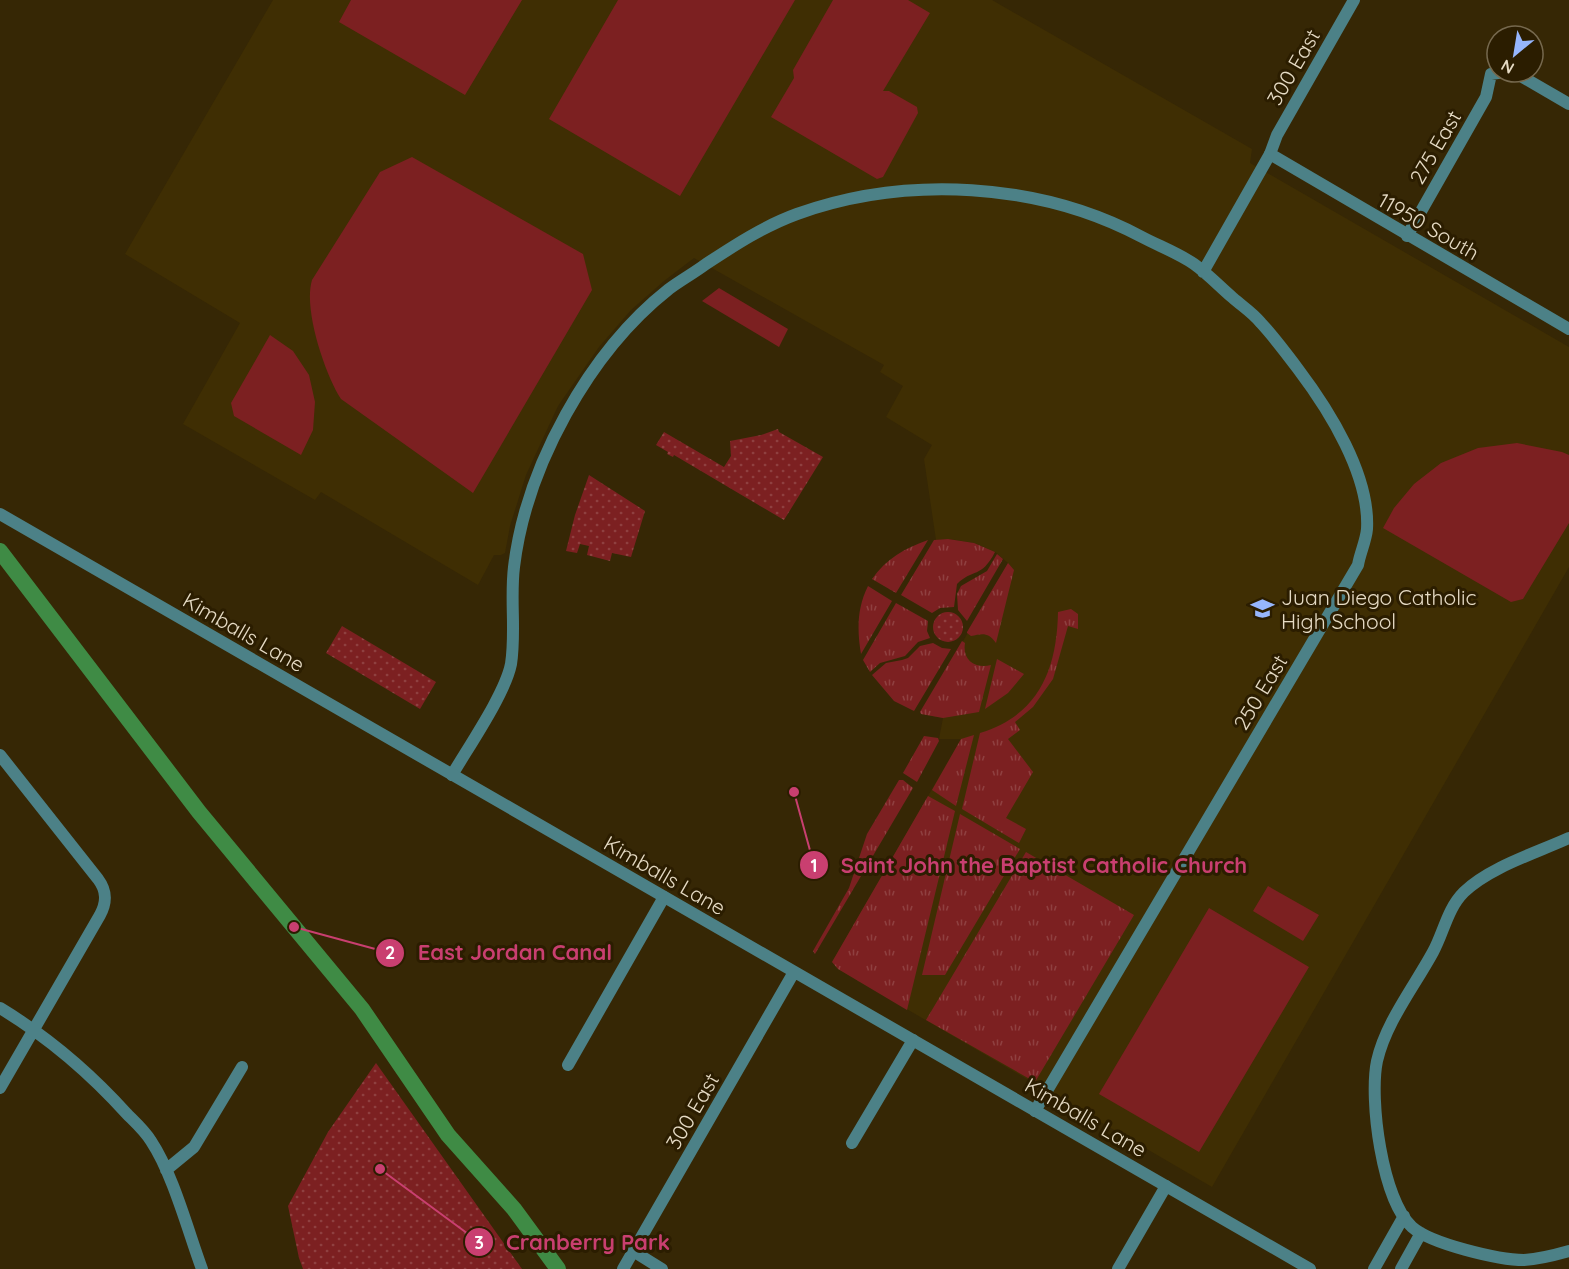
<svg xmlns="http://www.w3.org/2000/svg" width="1569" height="1269" font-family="Quicksand,sans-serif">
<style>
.built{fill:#3f2e03}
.grass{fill:url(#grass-tufts)}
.park{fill:url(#park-dots)}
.pitch{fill:#7c2021}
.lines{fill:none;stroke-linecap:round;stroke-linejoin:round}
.canal{stroke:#3f8b45;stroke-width:16}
.minor{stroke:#4c8187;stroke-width:12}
.tertiary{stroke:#4c8187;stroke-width:12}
.labels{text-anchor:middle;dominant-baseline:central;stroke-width:6;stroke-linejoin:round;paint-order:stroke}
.street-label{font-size:21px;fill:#e6dbc4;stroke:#2b1d00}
.poi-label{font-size:21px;fill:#e6dbc4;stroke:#2b1d00;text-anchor:start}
.leader{fill:none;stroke:#c93f70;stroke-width:2}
.callout-dot{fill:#c93f70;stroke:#2b1d00;stroke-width:2}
.mark-label{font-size:18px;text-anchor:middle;font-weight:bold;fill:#fff}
.callout-label{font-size:22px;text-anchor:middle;font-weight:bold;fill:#c93f70;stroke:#2b1d00;stroke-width:6;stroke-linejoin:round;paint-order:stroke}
</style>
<defs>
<pattern id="grass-tufts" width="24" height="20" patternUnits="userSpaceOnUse" patternTransform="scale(1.5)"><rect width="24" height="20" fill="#7c2021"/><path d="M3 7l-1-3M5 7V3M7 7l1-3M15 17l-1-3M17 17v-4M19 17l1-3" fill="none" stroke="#8f4040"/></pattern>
<pattern id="park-dots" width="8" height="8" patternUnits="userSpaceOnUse" patternTransform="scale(1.5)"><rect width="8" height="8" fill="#7c2021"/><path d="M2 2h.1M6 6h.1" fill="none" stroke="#8f4040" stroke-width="1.8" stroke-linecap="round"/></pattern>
</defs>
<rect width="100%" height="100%" fill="#362705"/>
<!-- built -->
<path class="built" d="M 273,0 L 992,0 L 1252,149 L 1250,163 L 1569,347 L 1569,567 L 1212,1187 L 838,969 L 832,962 L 961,739 L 939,739 L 943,718 L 921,714 L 1008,563 L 995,552 L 974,543 L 949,539 L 936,540 L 924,459 L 932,445 L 886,417 L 903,386 L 880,372 L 884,365 L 694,258 L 664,281 L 631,310 L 599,347 L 558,406 L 526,475 L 510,526 L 505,553 L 501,555 L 494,555 L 478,585 L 321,492 L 315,500 L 183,424 L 240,323 L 125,254 Z"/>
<!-- grass -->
<path class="grass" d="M 948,539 L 974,543 L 995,552 C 981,579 973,568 957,584 L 954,607 L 940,608 L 932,613 L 901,595 L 934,540 Z
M 928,540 L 896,593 L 872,579 C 886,559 905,548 928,540 Z
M 997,554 L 1003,559 L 967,621 L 958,610 L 957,594 L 961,586 L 987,571 Z
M 1008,563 L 1014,570 L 996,643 C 988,631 981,634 971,636 L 967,633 L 967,632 Z
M 868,586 L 892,601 L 861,654 C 857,630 857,608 868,586 Z
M 896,603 L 928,621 L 927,631 L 930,638 L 918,642 L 905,656 L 880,663 L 870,672 L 863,660 Z
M 1071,609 L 1078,614 L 1078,629 L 1068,626 L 1053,679 L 1033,707 L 1015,722 L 1020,730 L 1008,739 L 1033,772 L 1006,818 L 1026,829 L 1019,843 L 962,809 L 980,733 C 1039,715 1057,669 1058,612 Z
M 962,641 L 965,643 C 962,660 975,669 991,665 L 979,712 L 943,718 L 921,714 L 920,712 Z
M 933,643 L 942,648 L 951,649 L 914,711 L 894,701 L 872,675 L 886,663 L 902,660 L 908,658 L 920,646 Z
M 997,659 L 1024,674 L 1008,693 L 985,709 Z
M 974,735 L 956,806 L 932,790 L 961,739 Z
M 924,736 L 938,738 L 939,741 L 917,782 L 903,773 Z
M 899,780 L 903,780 L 913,788 L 815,954 L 813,951 L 849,888 L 867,834 Z
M 928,796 L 955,811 L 907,1010 L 838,969 L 832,962 Z
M 960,814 L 1020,849 L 945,975 L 922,975 Z
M 1026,852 L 1134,915 L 1035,1082 L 926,1020 Z"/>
<!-- park -->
<path class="park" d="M 778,429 L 779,432 L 823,457 L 784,520 L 674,455 L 673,457 L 667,454 L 668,452 L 656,445 L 664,432 L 724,467 L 731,456 L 730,441 L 761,435 Z
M 589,475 L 645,511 L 631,557 L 612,553 L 610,561 L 587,555 L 589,546 L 580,544 L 577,553 L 566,551 L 575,515 Z
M933 627a15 15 0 1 1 30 0a15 15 0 1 1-30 0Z
M 342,626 L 436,682 L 420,709 L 326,653 Z
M 376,1063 L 522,1269 L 303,1269 L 299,1258 L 288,1206 L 328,1132 Z"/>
<!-- pitch -->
<path class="pitch" d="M 351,0 L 522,0 L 465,95 L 339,22 Z
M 618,0 L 795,0 L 680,196 L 549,119 Z
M 833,0 L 908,0 L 930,13 L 883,91 L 889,91 L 917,107 L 918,113 L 883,177 L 877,179 L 771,117 L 794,78 L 793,70 Z
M 412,157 L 583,254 L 592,290 L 473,493 L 341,399 C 325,374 303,309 312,280 L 380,172 Z
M 719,288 L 788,329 L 779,347 L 702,301 Z
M 270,335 L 293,351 L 309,375 L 315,402 L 313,430 L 301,455 L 234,416 L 231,403 Z
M 1517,443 L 1562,452 L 1569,455 L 1569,523 L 1523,599 L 1511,602 L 1383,528 L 1394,508 L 1414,484 L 1441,463 L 1478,448 Z
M 1268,886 L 1319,915 L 1303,941 L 1253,911 Z
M 1209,908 L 1309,967 L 1199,1152 L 1099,1094 Z"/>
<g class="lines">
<!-- canal -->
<path class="canal" d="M 0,551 L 199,812 L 362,1009 L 448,1135 L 514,1209 L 558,1269"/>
<!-- minor -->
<path class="minor" d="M 1514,72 L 1569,104
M 1407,236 L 1486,97 L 1491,74 L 1505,72
M 1203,272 L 1270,154
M 0,755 L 98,879 C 107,891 107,902 100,915 L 0,1088
M 452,775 C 469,746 505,694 511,664 C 516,632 510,599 514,567 C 526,467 589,352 669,289 C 681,280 694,273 706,264 C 735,245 764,226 797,214 C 906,175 1039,182 1142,237 C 1159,246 1178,253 1194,264 C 1208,274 1220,287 1233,298 C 1242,306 1253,313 1261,323 C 1274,337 1286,353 1298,369 C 1329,410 1370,475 1367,529 C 1366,541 1360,553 1358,565 L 1035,1111
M 1569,838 C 1536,853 1490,867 1464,892 C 1447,909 1444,932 1433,952 C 1414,987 1386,1022 1377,1061 C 1369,1099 1382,1200 1412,1227 C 1431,1244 1499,1260 1524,1260 C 1539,1259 1555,1255 1569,1251
M 0,1008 C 48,1037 89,1072 127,1114 C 135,1122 145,1131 151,1141 C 173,1174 188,1231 202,1269
M 568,1065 L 664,897
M 852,1143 L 913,1040
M 166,1170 L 194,1147 L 242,1067
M 633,1251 L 662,1269
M 1118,1269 L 1166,1186
M 1374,1269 L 1404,1216
M 1401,1269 L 1421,1233"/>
<!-- tertiary -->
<path class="tertiary" d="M 1354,0 L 1277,135 L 1270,154 L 1569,329
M 0,514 L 1310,1269
M 623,1269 L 794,972"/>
</g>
<!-- icons -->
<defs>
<symbol id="school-bare" viewBox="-9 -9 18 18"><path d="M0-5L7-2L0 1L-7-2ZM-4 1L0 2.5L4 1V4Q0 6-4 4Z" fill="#96b6fd" stroke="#2b1d00" stroke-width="2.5" paint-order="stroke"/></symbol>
</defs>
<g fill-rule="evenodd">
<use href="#school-bare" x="1246" y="592" width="33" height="33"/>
</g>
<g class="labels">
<!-- street labels -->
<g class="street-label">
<text transform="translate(1293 67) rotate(-60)">300 East</text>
<text transform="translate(1435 147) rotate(-60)">275 East</text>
<text transform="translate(1429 226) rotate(30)">11950 South</text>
<text transform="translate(244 632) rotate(30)">Kimballs Lane</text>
<text transform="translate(1260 692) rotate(-59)">250 East</text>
<text transform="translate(665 875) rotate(30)">Kimballs Lane</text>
<text transform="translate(692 1111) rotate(-60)">300 East</text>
<text transform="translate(1086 1117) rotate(30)">Kimballs Lane</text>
</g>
<!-- poi labels -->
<g class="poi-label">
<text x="1281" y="597">Juan Diego Catholic<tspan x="1281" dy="24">High School</tspan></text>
</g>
</g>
<!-- callouts -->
<path class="leader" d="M794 792L814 865M294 927L390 953M380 1169L479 1242"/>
<g class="callout-dot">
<circle cx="794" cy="792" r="6"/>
<circle cx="294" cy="927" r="6"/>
<circle cx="380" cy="1169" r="6"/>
<circle cx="814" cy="865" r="15"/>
<circle cx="390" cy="953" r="15"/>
<circle cx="479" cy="1242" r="15"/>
</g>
<g class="mark-label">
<text x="814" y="872">1</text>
<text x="390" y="959">2</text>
<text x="479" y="1249">3</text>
</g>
<g class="callout-label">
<text x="1044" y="873">Saint John the Baptist Catholic Church</text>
<text x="515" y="960">East Jordan Canal</text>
<text x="588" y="1250">Cranberry Park</text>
</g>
<!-- north arrow -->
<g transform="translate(1515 54) rotate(210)"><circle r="28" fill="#2b1d00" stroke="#76694e" stroke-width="1.5"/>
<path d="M0-4.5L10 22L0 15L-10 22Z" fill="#96b6fd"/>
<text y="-9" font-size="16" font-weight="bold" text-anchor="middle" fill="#e6dbc4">N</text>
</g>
</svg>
